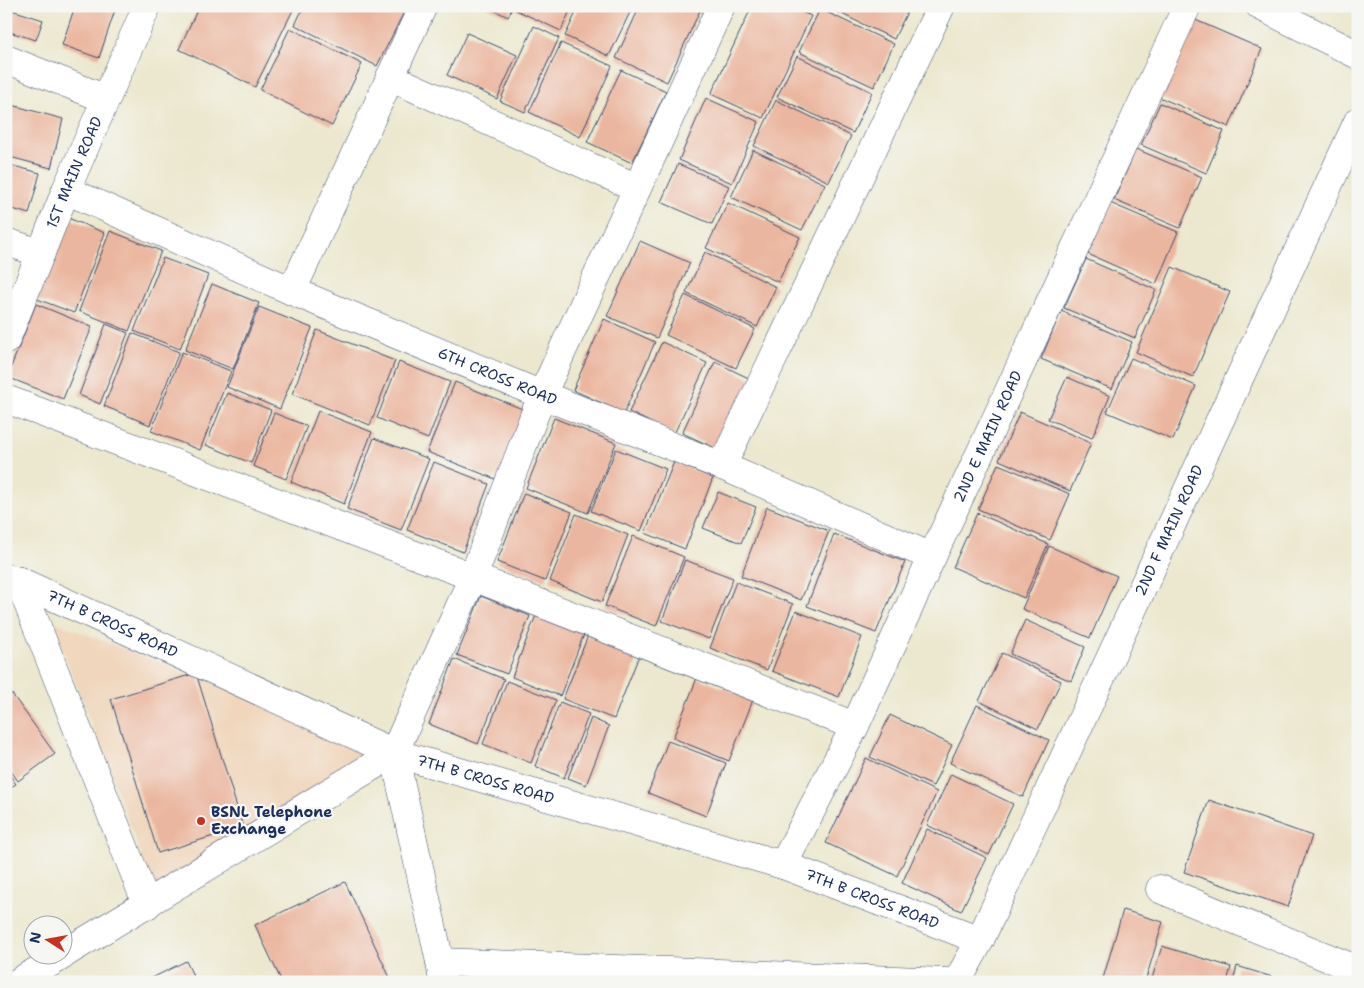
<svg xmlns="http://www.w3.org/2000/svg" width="1364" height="988" font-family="'Shantell Sans',sans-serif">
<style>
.built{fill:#f0d6bc}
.building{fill:#ebb69f}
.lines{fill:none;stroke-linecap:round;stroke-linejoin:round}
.street-casing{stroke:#3a4b6f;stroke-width:29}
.secondary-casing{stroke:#3a4b6f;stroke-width:29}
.street{stroke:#fff;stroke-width:28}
.secondary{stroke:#fff;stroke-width:28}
.poi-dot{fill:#c8321e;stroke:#f6f6f2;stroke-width:2}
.labels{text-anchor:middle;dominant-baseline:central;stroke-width:4.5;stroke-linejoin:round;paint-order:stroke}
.street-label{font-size:15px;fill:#1b2f5e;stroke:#f6f6f2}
.poi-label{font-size:15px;font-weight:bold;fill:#1b2f5e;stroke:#f6f6f2;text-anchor:start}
</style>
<rect width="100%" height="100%" fill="#f6f6f2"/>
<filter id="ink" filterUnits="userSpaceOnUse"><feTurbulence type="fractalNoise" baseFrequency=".02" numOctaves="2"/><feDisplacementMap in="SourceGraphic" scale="10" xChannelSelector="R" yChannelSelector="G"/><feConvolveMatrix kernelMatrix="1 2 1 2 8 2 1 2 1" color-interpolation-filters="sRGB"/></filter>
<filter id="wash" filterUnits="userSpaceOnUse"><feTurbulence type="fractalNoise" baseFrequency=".0096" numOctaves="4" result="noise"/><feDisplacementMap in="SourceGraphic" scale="20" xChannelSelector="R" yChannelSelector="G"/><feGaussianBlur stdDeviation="1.12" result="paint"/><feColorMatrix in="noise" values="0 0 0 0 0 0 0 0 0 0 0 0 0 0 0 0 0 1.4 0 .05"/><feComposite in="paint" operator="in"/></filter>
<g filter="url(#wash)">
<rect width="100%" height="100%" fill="#ece8cf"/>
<!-- built -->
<path class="built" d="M 52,621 L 394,753 L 154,888 Z"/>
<g id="blocks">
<!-- building -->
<path class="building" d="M 75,6 L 116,7 L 99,58 L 62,45 Z
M 199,6 L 295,6 L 255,87 L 179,49 Z
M 304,6 L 407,6 L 377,66 L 295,25 Z
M 486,6 L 513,6 L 508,17 Z
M 518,6 L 572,6 L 561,31 L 516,10 Z
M 579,6 L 633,6 L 609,56 L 565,36 Z
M 640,6 L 702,6 L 667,82 L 616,58 Z
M 752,6 L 789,6 L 811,16 L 763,118 L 711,94 Z
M 825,6 L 910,6 L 894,39 Z
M 820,9 L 894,44 L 874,87 L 799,52 Z
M 12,10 L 43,20 L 36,40 L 6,31 L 6,21 L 8,22 Z
M 1193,19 L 1262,49 L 1229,127 L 1159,97 Z
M 534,26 L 559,38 L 525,112 L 500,101 Z
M 290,28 L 362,64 L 332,126 L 260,90 Z
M 467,33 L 517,55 L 497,99 L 447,75 Z
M 561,43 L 612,66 L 580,137 L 529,112 Z
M 797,56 L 872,92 L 853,133 L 777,97 Z
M 621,70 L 666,91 L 632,163 L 587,142 Z
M 706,98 L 759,122 L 732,183 L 679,160 Z
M 776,100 L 851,136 L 829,182 L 754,146 Z
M 1160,103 L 1224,131 L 1206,173 L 1141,145 Z
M 12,105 L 63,119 L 51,168 L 6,156 L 6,130 Z
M 1136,149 L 1202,177 L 1180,228 L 1114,200 Z
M 753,150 L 825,184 L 802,230 L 731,197 Z
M 6,164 L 40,173 L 29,214 L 6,207 Z
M 678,164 L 729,186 L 712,224 L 661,202 Z
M 728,203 L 800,237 L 778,282 L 706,248 Z
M 1110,203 L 1178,232 L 1156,284 L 1088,254 Z
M 68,218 L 105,233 L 74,313 L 37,299 Z
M 110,231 L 161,251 L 129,331 L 79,311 Z
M 640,241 L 690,263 L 657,338 L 607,316 Z
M 705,252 L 776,287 L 757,327 L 686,293 Z
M 163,258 L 208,275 L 180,349 L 134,331 Z
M 1086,259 L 1156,290 L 1135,338 L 1064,308 Z
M 1172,267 L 1230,292 L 1193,377 L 1136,352 Z
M 212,284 L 259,303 L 233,369 L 185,350 Z
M 685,295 L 755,329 L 736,368 L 666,335 Z
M 36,304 L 92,327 L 63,399 L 7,377 Z
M 259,307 L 312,328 L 280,409 L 227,387 Z
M 1061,311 L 1132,342 L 1112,389 L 1041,359 Z
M 604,319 L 655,342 L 624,413 L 573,390 Z
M 106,324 L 128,333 L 100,404 L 79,395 Z
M 317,330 L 395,361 L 370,425 L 292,394 Z
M 132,333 L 179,352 L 150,425 L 104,406 Z
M 662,342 L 707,363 L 674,434 L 629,412 Z
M 182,352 L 231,371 L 200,450 L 151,431 Z
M 1131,358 L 1196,386 L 1173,440 L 1107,412 Z
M 399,362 L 450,382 L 428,439 L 377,418 Z
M 715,362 L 755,381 L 722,451 L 682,433 Z
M 1067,377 L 1110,396 L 1092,438 L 1048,419 Z
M 455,382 L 525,410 L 498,480 L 427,452 Z
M 227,393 L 271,410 L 251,463 L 206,445 Z
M 318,411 L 372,432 L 344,504 L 291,482 Z
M 1020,412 L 1091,443 L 1070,491 L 999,460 Z
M 274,413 L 307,426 L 286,479 L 253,466 Z
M 554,418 L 616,443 L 588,513 L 526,488 Z
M 374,438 L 429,459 L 401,530 L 347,509 Z
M 616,449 L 666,469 L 641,531 L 591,511 Z
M 434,462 L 489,484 L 463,552 L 407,530 Z
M 674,462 L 713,478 L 685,549 L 645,533 Z
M 998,464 L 1070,494 L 1050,540 L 978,509 Z
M 718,492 L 756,507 L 741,543 L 703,528 Z
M 524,493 L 572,512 L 545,581 L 497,562 Z
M 767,507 L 829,531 L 801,600 L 741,576 Z
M 977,513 L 1048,544 L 1024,598 L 953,567 Z
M 576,514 L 628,535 L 602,602 L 550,581 Z
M 834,534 L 905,562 L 876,633 L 807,606 Z
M 633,536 L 684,557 L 656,626 L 605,606 Z
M 1049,546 L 1117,576 L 1090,638 L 1022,609 Z
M 685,560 L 733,578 L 709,639 L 662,621 Z
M 736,582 L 793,604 L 767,670 L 710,648 Z
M 481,596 L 530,616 L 507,674 L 457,655 Z
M 538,610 L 586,629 L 560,696 L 512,677 Z
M 796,611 L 862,637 L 839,697 L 772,671 Z
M 1025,620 L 1085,647 L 1071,681 L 1010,654 Z
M 589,633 L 640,653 L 614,719 L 563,699 Z
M 1002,653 L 1061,681 L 1038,729 L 979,701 Z
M 454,659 L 504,679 L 478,744 L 429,724 Z
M 196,673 L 243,827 L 158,853 L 111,699 Z
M 697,678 L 753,700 L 729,761 L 673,738 Z
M 507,681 L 556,700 L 531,763 L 483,744 Z
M 12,694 L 55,754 L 18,781 L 6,764 L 6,698 Z
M 560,702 L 589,714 L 564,778 L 535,766 Z
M 977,705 L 1049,740 L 1023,797 L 950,763 Z
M 890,715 L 952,745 L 933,786 L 870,757 Z
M 591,718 L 609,726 L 586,785 L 568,778 Z
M 668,741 L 726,763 L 706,816 L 648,793 Z
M 866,758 L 937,792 L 897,876 L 826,843 Z
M 6,770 L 16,784 L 6,790 Z
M 951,774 L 1013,804 L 989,855 L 927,825 Z
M 1209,800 L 1312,836 L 1288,907 L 1184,872 Z
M 927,829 L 987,858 L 961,911 L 902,883 Z
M 345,882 L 392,982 L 282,982 L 255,925 Z
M 1123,910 L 1163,922 L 1145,982 L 1102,982 Z
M 1162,946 L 1231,967 L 1227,982 L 1151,982 Z
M 186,961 L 196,982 L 144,982 Z
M 1237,966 L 1285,981 L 1284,982 L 1233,982 Z"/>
</g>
</g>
<g filter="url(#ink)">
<use href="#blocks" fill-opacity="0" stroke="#3a4b6f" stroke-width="1"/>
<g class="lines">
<defs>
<g id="street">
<path d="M 6,59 L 106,99"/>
<path d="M 390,77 L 637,188"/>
<path id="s1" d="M 66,190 L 292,291 L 542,395 L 722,466 L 932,557"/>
<path d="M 6,242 L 41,253"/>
<path d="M 292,291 L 423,6"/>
<path id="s2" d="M 6,340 L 66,190 L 147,6"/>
<path d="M 6,399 L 473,577 L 855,726"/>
<path d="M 722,466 L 941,6"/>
<path id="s3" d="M 6,578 L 19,581 L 394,753 L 783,865 L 980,940"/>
<path d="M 13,587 L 19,581 L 147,905"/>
<path d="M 394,753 L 440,962 L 443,982"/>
<path id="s4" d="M 783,865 L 855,726 L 932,557 L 1187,6"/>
<path d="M 1160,889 L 1358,970"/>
<path d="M 62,955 L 394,753 L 473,577 L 542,395 L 721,6"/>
<path d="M 440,962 L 946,982"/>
<path d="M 18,982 L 62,956"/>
<path id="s5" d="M 957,982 L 980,940 L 1358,121"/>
</g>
<path id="secondary" d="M 1260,6 L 1358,55"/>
</defs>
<!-- street casing -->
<use href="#street" class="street-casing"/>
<!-- secondary casing -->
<use href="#secondary" class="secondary-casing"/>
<!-- street -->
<use href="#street" class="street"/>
<!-- secondary -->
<use href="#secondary" class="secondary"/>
</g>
</g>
<!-- markers -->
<circle class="poi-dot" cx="201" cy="821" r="5"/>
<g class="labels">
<!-- street labels -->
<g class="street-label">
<text stroke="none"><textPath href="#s2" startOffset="181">1ST MAIN ROAD</textPath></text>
<text stroke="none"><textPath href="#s1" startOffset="470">6TH CROSS ROAD</textPath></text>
<text stroke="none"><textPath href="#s4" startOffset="475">2ND E MAIN ROAD</textPath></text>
<text stroke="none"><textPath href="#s5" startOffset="499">2ND F MAIN ROAD</textPath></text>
<text stroke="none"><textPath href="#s3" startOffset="116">7TH B CROSS ROAD</textPath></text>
<text stroke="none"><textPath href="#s3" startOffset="521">7TH B CROSS ROAD</textPath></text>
<text stroke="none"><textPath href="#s3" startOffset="926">7TH B CROSS ROAD</textPath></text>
</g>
<!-- poi labels -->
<g class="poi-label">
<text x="211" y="812">BSNL Telephone<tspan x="211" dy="17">Exchange</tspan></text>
</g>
</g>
<!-- margin -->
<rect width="1364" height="988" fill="none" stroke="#f6f6f2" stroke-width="25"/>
<!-- north arrow -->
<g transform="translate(48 940) rotate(281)"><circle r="24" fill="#f6f6f2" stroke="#9ea6b7"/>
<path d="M0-4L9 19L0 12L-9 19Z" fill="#c8321e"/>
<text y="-8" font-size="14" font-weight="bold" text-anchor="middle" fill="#1b2f5e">N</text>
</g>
</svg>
